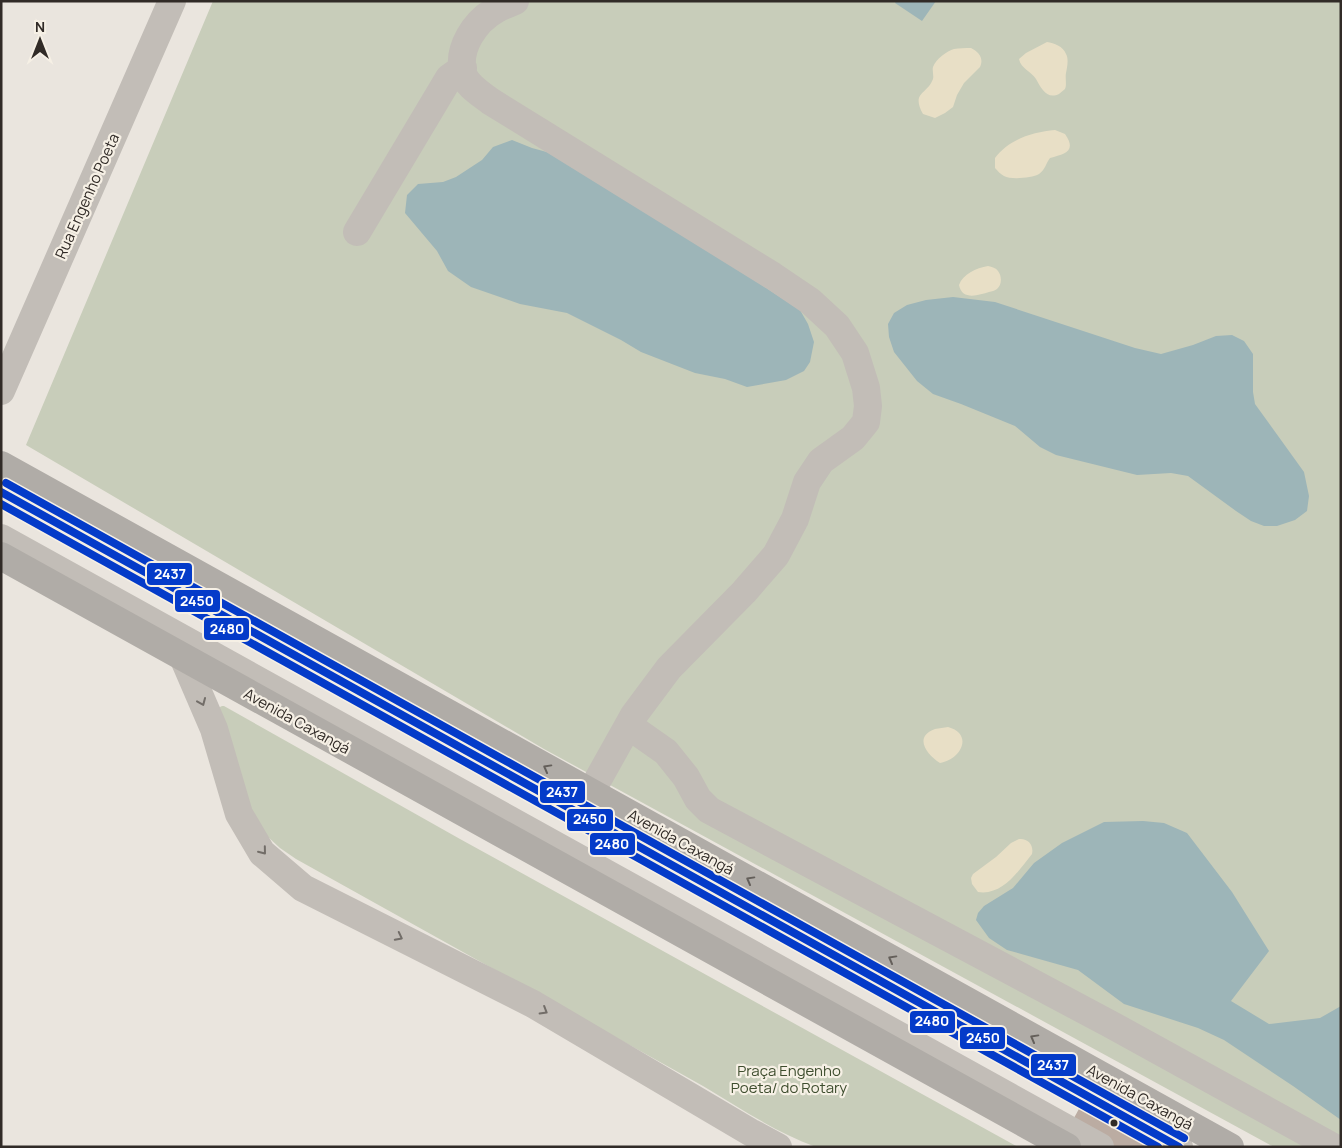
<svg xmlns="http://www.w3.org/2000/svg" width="1342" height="1148" font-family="Manrope,sans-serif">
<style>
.green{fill:#c8cdba}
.sand{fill:#e8dfc6}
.water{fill:#9db5b8}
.building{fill:#bbaca2;filter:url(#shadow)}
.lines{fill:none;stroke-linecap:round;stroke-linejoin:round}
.minor{stroke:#c2bdb7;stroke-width:28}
.major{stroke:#b0aca7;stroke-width:28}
.bus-1-casing{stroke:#f6f0e5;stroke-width:11}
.bus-2-casing{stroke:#f6f0e5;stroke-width:11}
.bus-3-casing{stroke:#f6f0e5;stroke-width:11}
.bus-1{stroke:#043bc9;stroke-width:8}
.bus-2{stroke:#043bc9;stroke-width:8}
.bus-3{stroke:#043bc9;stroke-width:8}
.oneway{stroke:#726d68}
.oneway2{stroke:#645f5a}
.bus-dot{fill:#312b27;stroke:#f6f0e5;stroke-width:2}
.labels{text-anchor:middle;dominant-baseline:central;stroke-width:4.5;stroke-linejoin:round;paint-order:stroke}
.street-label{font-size:15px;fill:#312b27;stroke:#f6f0e5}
.park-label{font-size:15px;fill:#3e4d2e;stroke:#f6f0e5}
.line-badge{stroke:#f6f0e5;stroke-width:2}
.badge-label{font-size:14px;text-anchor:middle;font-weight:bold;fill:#fff}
</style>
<defs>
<filter id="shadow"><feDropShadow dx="5.5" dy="3" stdDeviation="2.5" flood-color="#0004"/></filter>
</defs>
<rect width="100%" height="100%" fill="#eae5de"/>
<!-- green -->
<path class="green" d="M 213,1 L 1341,1 L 1341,1147 L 1274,1147 L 544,749 L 26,445 Z
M 222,706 L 224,706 L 460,839 L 1018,1147 L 816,1147 C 775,1132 740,1108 703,1086 L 296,859 L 280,848 L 267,836 L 251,810 L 218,708 Z"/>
<!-- sand -->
<path class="sand" d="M 1047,42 C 1054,43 1063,46 1066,54 C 1069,59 1067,68 1066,73 C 1065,78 1067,85 1065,89 C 1063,91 1061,92 1059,94 C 1047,100 1041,88 1036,79 C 1031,71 1021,69 1019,59 L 1026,53 Z
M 971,48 C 979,52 984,58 980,67 L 964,83 L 957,95 L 953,107 L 945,113 L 935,118 L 923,114 C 911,92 927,95 933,79 C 934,75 932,71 933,67 C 936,59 947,51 954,49 C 959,48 966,48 971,48 Z
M 1055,130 L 1065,134 C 1077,151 1065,154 1050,158 C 1046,163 1045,170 1039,174 C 1032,178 1011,180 1004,176 C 1000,174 998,171 995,168 L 995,158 C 1009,139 1033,132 1055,130 Z
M 988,266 C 992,267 996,268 998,271 C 1002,276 1002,285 997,289 C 994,291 992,291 989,292 C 979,295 962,301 959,285 C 963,274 976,268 988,266 Z
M 948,727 C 974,734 961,760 940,763 C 927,755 913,737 935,729 C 939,728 944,728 948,727 Z
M 1019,839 C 1028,838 1034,845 1032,854 C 1019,870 1003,896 978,892 L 972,884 L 971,878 L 973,874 L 996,857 L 1011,843 Z"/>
<!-- water -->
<path class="water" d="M 896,1 L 936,1 L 922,21 L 895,3 Z
M 512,140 L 532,148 L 554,154 L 645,209 L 800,310 L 808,324 L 814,342 L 810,362 L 804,371 L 786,380 L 747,387 L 725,379 L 695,373 L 641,352 L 621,340 L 567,313 L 520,304 L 471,287 L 448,271 L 437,251 L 405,213 L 407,195 L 418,184 L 443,182 L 456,177 L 482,160 L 493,147 Z
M 953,297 L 995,302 L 1135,348 L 1161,354 L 1193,345 L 1216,336 L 1232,335 L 1244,341 L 1253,354 L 1253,392 L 1255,404 L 1304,472 L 1309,496 L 1307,511 L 1295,520 L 1277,526 L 1264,526 L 1251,521 L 1236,511 L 1188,476 L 1171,473 L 1137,475 L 1056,455 L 1040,447 L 1015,426 L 961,404 L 933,394 L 917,381 L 894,352 L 889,337 L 888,324 L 894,313 L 907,305 L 926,300 Z
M 1143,821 L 1164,823 L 1187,833 L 1232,892 L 1269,951 L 1231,1001 L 1269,1024 L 1320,1018 L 1341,1006 L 1341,1120 L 1293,1086 L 1224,1040 L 1198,1028 L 1124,1004 L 1078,970 L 1007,950 L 989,938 L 976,920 L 978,913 L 984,906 L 1013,888 L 1034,863 L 1062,843 L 1104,822 Z"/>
<!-- building -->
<path class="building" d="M 1085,1098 L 1173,1147 L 1105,1147 L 1069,1127 Z"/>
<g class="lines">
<!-- minor -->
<path class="minor" d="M 515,1 C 509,4 502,6 497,9 C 475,21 457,48 463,73 C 466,85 481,94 490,101 L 773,276 L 810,301 L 837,326 L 855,353 L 866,388 L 868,406 L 866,422 L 853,438 L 821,461 L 807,482 L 795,519 L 776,555 L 744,592 L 669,668 L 634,715 L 591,792
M 357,232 L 449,78 L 463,68
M 1,391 L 172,1
M 1,492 L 1179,1147
M 1,538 L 1100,1147
M 183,657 L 214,729 L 239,814 L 262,853 L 303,888 L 533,1004 L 750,1132 L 778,1147
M 629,726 L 666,752 L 686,777 L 698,799 L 709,810 L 1110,1024 L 1333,1147"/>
<!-- major -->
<path class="major" d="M 1,465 L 1230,1147
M 1,556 L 1067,1147"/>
<defs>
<path id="bus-1" d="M 1,492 L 1179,1147"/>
<path id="bus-2" d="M 1,504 L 1158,1147"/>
<path id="bus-3" d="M 6,483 L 1184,1138"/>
</defs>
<!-- bus-1 casing -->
<use href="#bus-1" class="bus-1-casing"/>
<!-- bus-2 casing -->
<use href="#bus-2" class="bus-2-casing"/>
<!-- bus-3 casing -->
<use href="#bus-3" class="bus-3-casing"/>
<!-- bus-1 -->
<use href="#bus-1" class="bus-1"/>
<!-- bus-2 -->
<use href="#bus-2" class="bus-2"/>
<!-- bus-3 -->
<use href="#bus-3" class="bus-3"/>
</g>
<!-- one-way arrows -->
<defs><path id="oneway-chevron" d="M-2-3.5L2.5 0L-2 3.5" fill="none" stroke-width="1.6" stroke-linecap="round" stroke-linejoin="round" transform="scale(1.25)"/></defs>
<g class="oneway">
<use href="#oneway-chevron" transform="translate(202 702) rotate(67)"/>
<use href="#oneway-chevron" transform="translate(263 851) rotate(51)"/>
<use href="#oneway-chevron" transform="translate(399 937) rotate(27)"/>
<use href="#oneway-chevron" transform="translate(544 1011) rotate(31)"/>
</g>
<g class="oneway2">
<use href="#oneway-chevron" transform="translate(547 768) rotate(-151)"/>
<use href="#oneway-chevron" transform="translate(750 880) rotate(-151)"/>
<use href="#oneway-chevron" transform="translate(892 959) rotate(-151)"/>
<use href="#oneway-chevron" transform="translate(1034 1038) rotate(-151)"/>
</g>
<!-- markers -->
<circle class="bus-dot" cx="1114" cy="1123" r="4.5"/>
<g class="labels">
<!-- street labels -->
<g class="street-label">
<text transform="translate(87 196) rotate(-66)">Rua Engenho Poeta</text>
<text transform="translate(297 721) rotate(29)">Avenida Caxangá</text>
<text transform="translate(681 842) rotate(29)">Avenida Caxangá</text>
<text transform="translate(1140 1097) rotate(29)">Avenida Caxangá</text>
</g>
<!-- park labels -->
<g class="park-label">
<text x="789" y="1070">Praça Engenho<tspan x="789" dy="17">Poeta/ do Rotary</tspan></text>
</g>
</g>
<g class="line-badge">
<rect x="146" y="562" width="47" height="24" rx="5" fill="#043bc9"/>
<rect x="174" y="589" width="47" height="24" rx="5" fill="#043bc9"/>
<rect x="203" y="617" width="47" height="24" rx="5" fill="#043bc9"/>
<rect x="539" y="780" width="47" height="24" rx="5" fill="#043bc9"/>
<rect x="566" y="808" width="48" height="24" rx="5" fill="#043bc9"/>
<rect x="589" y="832" width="47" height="24" rx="5" fill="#043bc9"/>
<rect x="909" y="1010" width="47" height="24" rx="5" fill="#043bc9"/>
<rect x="959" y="1026" width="47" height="24" rx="5" fill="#043bc9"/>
<rect x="1030" y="1053" width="47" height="24" rx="5" fill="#043bc9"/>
</g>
<g class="badge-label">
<text x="170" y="579">2437</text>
<text x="197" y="606">2450</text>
<text x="227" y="634">2480</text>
<text x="562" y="797">2437</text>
<text x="590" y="824">2450</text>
<text x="612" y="849">2480</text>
<text x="932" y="1026">2480</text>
<text x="983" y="1043">2450</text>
<text x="1053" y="1070">2437</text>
</g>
<!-- border -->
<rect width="1342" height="1148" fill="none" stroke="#312b27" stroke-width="5"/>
<!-- north arrow -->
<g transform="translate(40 40)" stroke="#f6f0e5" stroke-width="4" paint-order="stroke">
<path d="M0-4L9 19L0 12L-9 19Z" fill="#312b27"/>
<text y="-8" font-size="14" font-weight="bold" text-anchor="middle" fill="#312b27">N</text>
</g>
</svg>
